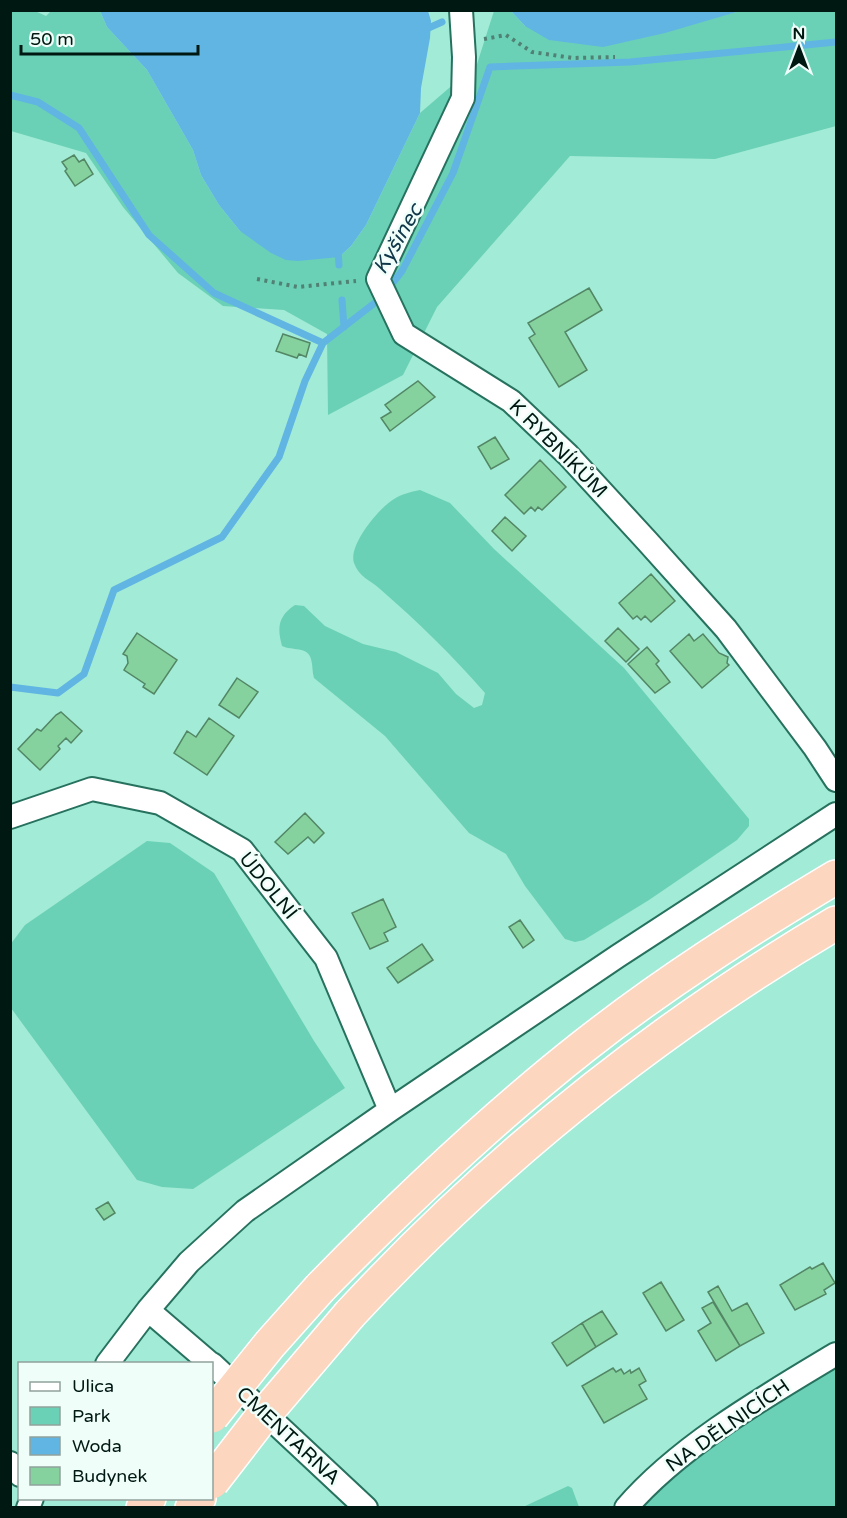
<svg xmlns="http://www.w3.org/2000/svg" width="847" height="1518" font-family="'Varela Round',sans-serif">
<style>
.green{fill:#6ad1b6}
.water{fill:#60b5e3}
.lines{fill:none;stroke-linecap:round;stroke-linejoin:round}
.stream{stroke:#60b5e3;stroke-width:7}
.building{fill:#85d29f;stroke:#528664;stroke-width:1.5}
.minor-casing{stroke:#27715f;stroke-width:26}
.trunk-casing{stroke:#fff;stroke-width:36}
.path{stroke:#518174;stroke-width:4;stroke-dasharray:3 4.5;stroke-linecap:butt}
.minor{stroke:#fff;stroke-width:22}
.trunk{stroke:#fcd6be;stroke-width:33}
.trunk-bridge-casing{stroke:#fff;stroke-width:36;stroke-linecap:butt}
.trunk-bridge{stroke:#fcd6be;stroke-width:33}
.labels{text-anchor:middle;dominant-baseline:central;stroke-width:5;stroke-linejoin:round;paint-order:stroke}
.street-label{font-size:20px;fill:#001812;stroke:#f0fefa}
.water-label{font-size:21px;font-style:italic;fill:#0f3649;stroke:#f0fefa}
</style>
<rect width="100%" height="100%" fill="#a2ebd6"/>
<!-- green -->
<path class="green" d="M 10,11 L 35,11 L 46,16 L 51,11 L 100,11 L 107,27 L 147,70 L 193,150 L 201,175 L 219,205 L 240,231 L 339,257 L 351,246 L 366,225 L 420,113 L 477,64 L 494,11 L 511,11 L 525,26 L 728,14 L 740,11 L 836,11 L 836,126 L 715,159 L 570,156 L 437,307 L 403,375 L 328,415 L 327,334 L 284,310 L 223,306 L 178,273 L 123,207 L 86,153 L 11,131 Z
M 420,490 L 450,503 L 494,549 L 624,668 L 749,819 L 749,826 L 737,840 L 649,900 L 584,940 L 575,942 L 565,939 L 525,886 L 506,854 L 469,833 L 385,736 L 314,678 C 312,672 313,666 311,659 C 308,646 292,651 282,646 C 277,628 278,616 295,605 L 304,606 L 325,626 L 363,644 L 396,652 L 438,673 L 456,694 L 474,708 L 482,705 L 485,693 C 453,656 417,621 380,589 C 370,580 359,577 354,563 C 348,545 379,508 394,499 C 402,494 410,492 420,490 Z
M 147,841 L 170,843 L 214,873 L 314,1041 L 345,1088 L 193,1189 L 162,1187 L 137,1180 L 11,1008 L 10,945 L 25,925 Z
M 836,1365 L 836,1507 L 642,1508 C 699,1451 768,1407 836,1365 Z
M 568,1486 L 572,1488 L 579,1507 L 523,1507 Z"/>
<!-- water -->
<path class="water" d="M 100,11 L 428,11 L 431,21 L 430,38 L 421,88 L 420,113 L 366,225 L 351,246 L 339,257 L 298,261 L 286,260 L 271,253 L 240,231 L 219,205 L 201,175 L 193,150 L 147,70 L 107,27 Z
M 511,11 L 740,11 L 665,33 L 603,47 L 549,40 L 525,26 Z"/>
<g class="lines">
<!-- stream -->
<path class="stream" d="M 424,30 L 442,22
M 10,95 L 38,102 L 79,128 L 149,235 L 214,293 L 323,343 L 381,298 L 402,271 L 453,173 L 490,67 L 630,62 L 836,42
M 338,249 L 339,265
M 342,300 L 344,327
M 10,687 L 58,693 L 84,674 L 114,590 L 222,537 L 279,457 L 305,381 L 323,343"/>
</g>
<!-- building -->
<path class="building" d="M 74,155 L 79,162 L 84,159 L 93,174 L 75,186 L 65,171 L 67,169 L 62,162 Z
M 589,288 L 602,310 L 565,332 L 587,370 L 559,387 L 529,338 L 535,334 L 528,323 Z
M 283,334 L 310,343 L 306,357 L 299,354 L 297,358 L 276,351 Z
M 418,381 L 435,397 L 390,431 L 381,418 L 391,412 L 385,405 Z
M 495,437 L 509,459 L 491,469 L 478,447 Z
M 540,460 L 566,487 L 542,510 L 538,507 L 535,511 L 531,507 L 524,514 L 505,495 Z
M 505,517 L 526,536 L 512,551 L 492,531 Z
M 651,574 L 675,601 L 651,622 L 645,616 L 641,620 L 637,616 L 633,619 L 619,603 Z
M 618,628 L 639,649 L 626,662 L 605,641 Z
M 137,633 L 177,660 L 154,694 L 143,687 L 145,684 L 124,670 L 128,663 L 127,656 L 123,654 Z
M 689,634 L 694,641 L 703,634 L 719,653 L 728,657 L 727,663 L 729,665 L 702,688 L 670,651 Z
M 647,647 L 659,661 L 656,664 L 670,682 L 655,693 L 628,664 Z
M 237,678 L 258,692 L 239,718 L 219,705 Z
M 61,712 L 82,731 L 71,743 L 66,738 L 58,746 L 60,749 L 40,770 L 18,749 L 37,729 L 41,731 L 56,715 Z
M 209,718 L 234,736 L 207,775 L 174,753 L 187,731 L 196,737 Z
M 305,813 L 324,833 L 314,843 L 308,837 L 288,854 L 275,842 Z
M 383,899 L 396,927 L 384,933 L 388,941 L 370,949 L 352,913 Z
M 520,920 L 534,940 L 523,948 L 509,927 Z
M 422,944 L 433,960 L 398,983 L 387,968 Z
M 108,1202 L 115,1213 L 104,1220 L 96,1209 Z
M 823,1263 L 835,1283 L 824,1290 L 826,1294 L 795,1310 L 780,1285 L 810,1267 L 812,1269 Z
M 661,1282 L 684,1320 L 666,1331 L 643,1293 Z
M 718,1286 L 732,1311 L 747,1303 L 764,1333 L 740,1346 L 708,1292 Z
M 713,1302 L 740,1346 L 716,1361 L 698,1331 L 711,1323 L 702,1308 Z
M 602,1311 L 617,1334 L 596,1347 L 582,1323 Z
M 582,1323 L 596,1347 L 567,1366 L 552,1343 Z
M 613,1368 L 616,1372 L 621,1369 L 624,1374 L 630,1370 L 631,1373 L 639,1368 L 646,1381 L 639,1385 L 647,1399 L 604,1423 L 582,1386 Z"/>
<g class="lines">
<defs>
<path id="minor" d="M 461,10 L 464,57 L 463,98 L 378,279 L 404,334 L 511,401 L 568,455 L 647,541 L 726,629 L 815,748 L 836,780
M 10,817 L 92,789 L 160,803 L 242,850 L 326,958 L 390,1110
M 148,1310 L 211,1364
M 107,1364 L 148,1310 L 189,1262 L 245,1211 L 390,1110 L 618,956 L 836,814
M 212,1364 L 366,1508
M 10,1463 L 20,1475
M 28,1508 L 32,1498
M 626,1508 C 679,1446 766,1396 836,1354"/>
<path id="trunk" d="M 320,1288 C 404,1202 490,1120 584,1046 C 664,983 749,929 836,877
M 350,1314 C 493,1160 656,1029 836,923
M 143,1508 L 149,1498
M 192,1508 L 199,1498"/>
</defs>
<!-- minor casing -->
<use href="#minor" class="minor-casing"/>
<!-- trunk casing -->
<use href="#trunk" class="trunk-casing"/>
<!-- path -->
<path class="path" d="M 484,39 L 506,35 L 532,52 L 573,58 L 615,57
M 257,279 L 298,287 L 356,281"/>
<!-- minor -->
<use href="#minor" class="minor"/>
<!-- trunk -->
<use href="#trunk" class="trunk"/>
<defs>
<path id="trunk-bridge" d="M 212,1416 L 270,1344 L 320,1288
M 212,1482 L 259,1421 L 350,1314"/>
</defs>
<!-- trunk-bridge casing -->
<use href="#trunk-bridge" class="trunk-bridge-casing"/>
<!-- trunk-bridge -->
<use href="#trunk-bridge" class="trunk-bridge"/>
</g>
<g class="labels">
<!-- street labels -->
<g class="street-label">
<text transform="translate(558 449) rotate(45)">K RYBNÍKŮM</text>
<text transform="translate(268 886) rotate(51)">ÚDOLNÍ</text>
<text transform="translate(728 1426) rotate(-35)">NA DĚLNICÍCH</text>
<text transform="translate(288 1436) rotate(43)">CMENTARNA</text>
</g>
<!-- water labels -->
<g class="water-label">
<text transform="translate(398 239) rotate(-60)">Kyšinec</text>
</g>
</g>
<!-- border -->
<rect width="847" height="1518" fill="none" stroke="#001812" stroke-width="24"/>
<!-- legend -->
<rect x="18" y="1362" width="195" height="138" fill="#f0fefa" stroke="#90a29d" stroke-width="1.5"/>
<rect x="30" y="1382" width="30" height="9" fill="#ffffff" stroke="#90a29d" stroke-width="1.5"/>
<text x="72" y="1392" font-size="18" fill="#001812">Ulica</text>
<rect x="30" y="1407" width="30" height="18" fill="#6ad1b6" stroke="#90a29d" stroke-width="1.5"/>
<text x="72" y="1422" font-size="18" fill="#001812">Park</text>
<rect x="30" y="1437" width="30" height="18" fill="#60b5e3" stroke="#90a29d" stroke-width="1.5"/>
<text x="72" y="1452" font-size="18" fill="#001812">Woda</text>
<rect x="30" y="1467" width="30" height="18" fill="#85d29f" stroke="#90a29d" stroke-width="1.5"/>
<text x="72" y="1482" font-size="18" fill="#001812">Budynek</text>
<!-- north arrow -->
<g transform="translate(799 48)" stroke="#f0fefa" stroke-width="4.5" paint-order="stroke">
<path d="M0-4.5L10 22L0 15L-10 22Z" fill="#001812"/>
<text y="-9" font-size="16" font-weight="bold" text-anchor="middle" fill="#001812">N</text>
</g>
<!-- scale -->
<path d="M21 45v9h177v-9" fill="none" stroke="#001812" stroke-width="3"/>
<text x="30" y="45" font-size="18" fill="#001812" stroke="#f0fefa" stroke-width="4.5" paint-order="stroke">50 m</text>
</svg>
